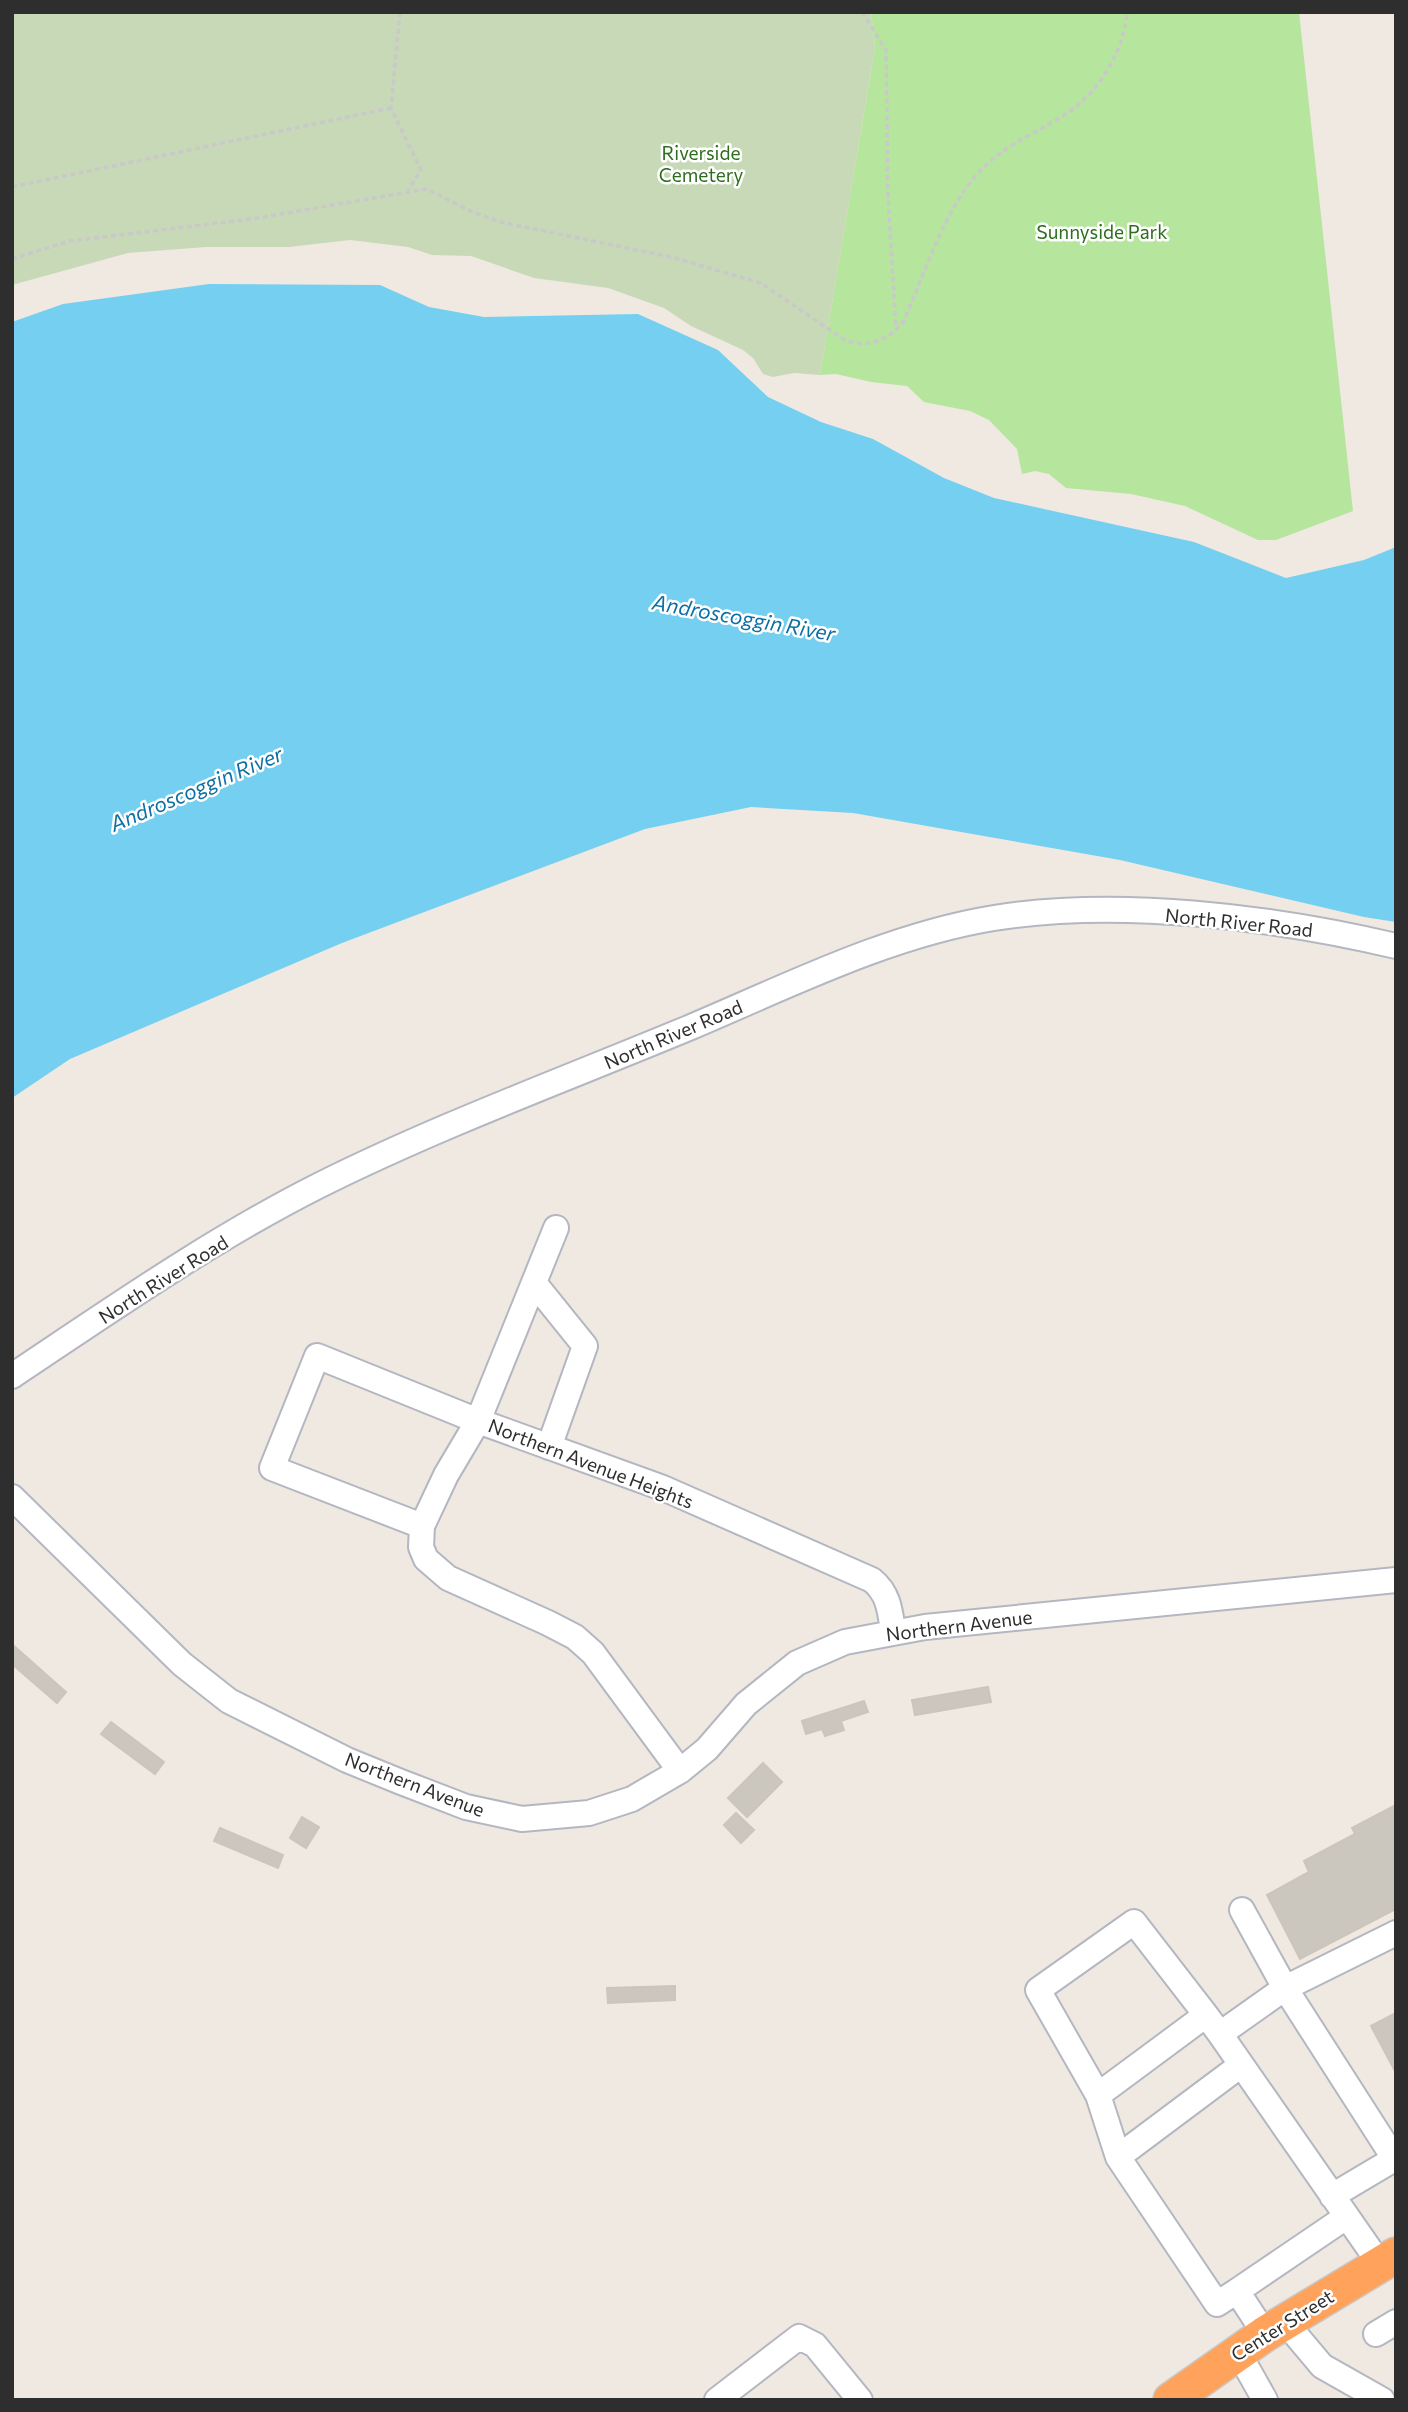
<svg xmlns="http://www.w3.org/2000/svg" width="1408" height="2412" font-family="Commissioner,sans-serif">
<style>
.green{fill:#b6e59e}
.cemetery{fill:#c8d9b8}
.water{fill:#75cff0}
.building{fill:#cbc7bf;stroke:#cbc5ba;stroke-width:2}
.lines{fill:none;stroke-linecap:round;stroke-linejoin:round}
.minor-casing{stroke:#b4b7c1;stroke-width:28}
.highway-casing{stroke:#c9c9c9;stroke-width:38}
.path{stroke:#c9c9c9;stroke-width:3.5;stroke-dasharray:5 3.5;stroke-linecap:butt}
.minor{stroke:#fff;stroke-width:24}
.highway{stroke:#ffa35c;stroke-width:35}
.labels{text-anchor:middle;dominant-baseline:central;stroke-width:5;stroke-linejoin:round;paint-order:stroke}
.park-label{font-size:19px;fill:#2c6e1b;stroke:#fff}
.street-label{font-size:19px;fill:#2e2e2e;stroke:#fff}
.water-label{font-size:21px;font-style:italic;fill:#0d6fa3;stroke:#fff}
</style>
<rect width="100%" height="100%" fill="#efe9e1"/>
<!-- green -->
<path class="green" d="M 871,12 L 1299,12 L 1353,511 L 1276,540 L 1258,540 L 1185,506 L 1131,494 L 1066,488 L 1049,474 L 1035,471 L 1022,474 L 1017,449 L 989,420 L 970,411 L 924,402 L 907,386 L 871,382 L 836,374 L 820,375 L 875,47 Z"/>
<!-- cemetery -->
<path class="cemetery" d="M 12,12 L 871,12 L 875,47 L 820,375 L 794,373 L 773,377 L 763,374 L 753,358 L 743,350 L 691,326 L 664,308 L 608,288 L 534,278 L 471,256 L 432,255 L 408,247 L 350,240 L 289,247 L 206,247 L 128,253 L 12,285 Z"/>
<!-- water -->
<path class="water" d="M 209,284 L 380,285 L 429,307 L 484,317 L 638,314 L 718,350 L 768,397 L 821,422 L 873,439 L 944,478 L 994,498 L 1194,542 L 1286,578 L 1364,560 L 1396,547 L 1396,922 L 1364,917 L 1120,860 L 853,813 L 751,807 L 645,829 L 342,943 L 70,1059 L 12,1098 L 12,322 L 63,304 Z"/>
<!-- building -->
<path class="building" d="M 14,1646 L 66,1692 L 57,1703 L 12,1664 Z
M 988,1687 L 991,1702 L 915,1715 L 912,1700 Z
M 864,1701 L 868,1712 L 841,1721 L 844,1730 L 825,1736 L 822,1729 L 806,1734 L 802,1721 Z
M 111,1722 L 164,1762 L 155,1774 L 101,1734 Z
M 763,1763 L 782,1782 L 747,1817 L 728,1798 Z
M 1396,1805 L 1396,1909 L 1300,1959 L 1267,1895 L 1309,1872 L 1304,1861 L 1355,1834 L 1352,1828 Z
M 736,1813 L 754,1830 L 741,1843 L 724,1825 Z
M 302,1817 L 319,1827 L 306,1848 L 290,1838 Z
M 220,1828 L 283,1855 L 278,1868 L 214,1841 Z
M 675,1986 L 675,2000 L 608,2003 L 607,1988 Z
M 1396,2013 L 1396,2073 L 1371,2026 Z"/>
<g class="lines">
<defs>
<path id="minor" d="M 535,1284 L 585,1346 L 549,1447
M 12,1376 C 111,1310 211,1240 318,1186 C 438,1126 566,1079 691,1027 C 788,986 889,935 994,918 C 1118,898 1274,917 1396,946
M 12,1497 L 182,1664 L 229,1701 L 347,1760 L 401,1782 L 466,1807 L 522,1819 L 589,1813 L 632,1799 L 680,1771 L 707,1749 L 746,1704 L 797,1663 L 845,1642 L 925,1627 L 1396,1580
M 422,1526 L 272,1468 L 317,1356 L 478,1421 L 556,1228
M 680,1771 L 593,1653 L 575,1637 L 548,1623 L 448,1578 L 426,1559 L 421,1547 L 422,1526 L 446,1475 L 478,1421 L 663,1488 L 872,1580 C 889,1594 890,1611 893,1631
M 1242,1910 L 1285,1988 L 1220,2034 L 1380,2264
M 1220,2034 L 1206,2015 L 1098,2095 L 1118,2157 L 1241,2065
M 1098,2095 L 1038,1990 L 1134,1922 L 1206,2015
M 1118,2157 L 1217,2304 L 1237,2291
M 1394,2158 L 1285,1988 L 1396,1933
M 1332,2196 L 1396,2158
M 1285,2322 L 1322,2366 L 1382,2400
M 1265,2334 L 1237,2291 L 1346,2217
M 1376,2334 L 1396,2322
M 1238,2352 L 1265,2400
M 717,2400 L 799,2337 L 815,2345 L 860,2400"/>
<path id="highway" d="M 1171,2400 L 1265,2334 L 1396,2255"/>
</defs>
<!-- minor casing -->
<use href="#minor" class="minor-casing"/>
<!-- highway casing -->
<use href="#highway" class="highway-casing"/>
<!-- path -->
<path class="path" d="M 400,12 L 391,108 L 421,170 L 408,190
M 862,12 L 886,50 L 888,195 L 896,329
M 12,187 L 391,108
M 12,259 L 70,241 L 251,219 L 427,189 L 470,211 L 500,222 L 671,257 L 761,283 L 846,341 L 862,344 L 878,341 L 893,333 L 903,322 C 926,272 943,210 981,170 C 1004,146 1033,134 1061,117 C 1098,95 1123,54 1127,12"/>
<!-- minor -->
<use href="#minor" class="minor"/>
<!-- highway -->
<use href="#highway" class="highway"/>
</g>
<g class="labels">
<!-- park labels -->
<g class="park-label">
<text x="701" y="152">Riverside<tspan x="701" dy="22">Cemetery</tspan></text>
<text x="1102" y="231">Sunnyside Park</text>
</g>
<!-- street labels -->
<g class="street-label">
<text transform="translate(1239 922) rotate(6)">North River Road</text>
<text transform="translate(673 1034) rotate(-23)">North River Road</text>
<text transform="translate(163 1279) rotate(-32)">North River Road</text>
<text transform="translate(591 1463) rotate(21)">Northern Avenue Heights</text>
<text transform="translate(959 1625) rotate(-7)">Northern Avenue</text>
<text transform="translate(415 1784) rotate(21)">Northern Avenue</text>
<text transform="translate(1282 2325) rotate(-32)">Center Street</text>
</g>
<!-- water labels -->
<g class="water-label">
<text transform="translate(744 617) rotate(10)">Androscoggin River</text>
<text transform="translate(196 788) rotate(-23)">Androscoggin River</text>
</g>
</g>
<!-- border -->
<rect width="1408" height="2412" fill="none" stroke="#2e2e2e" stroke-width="28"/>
</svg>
